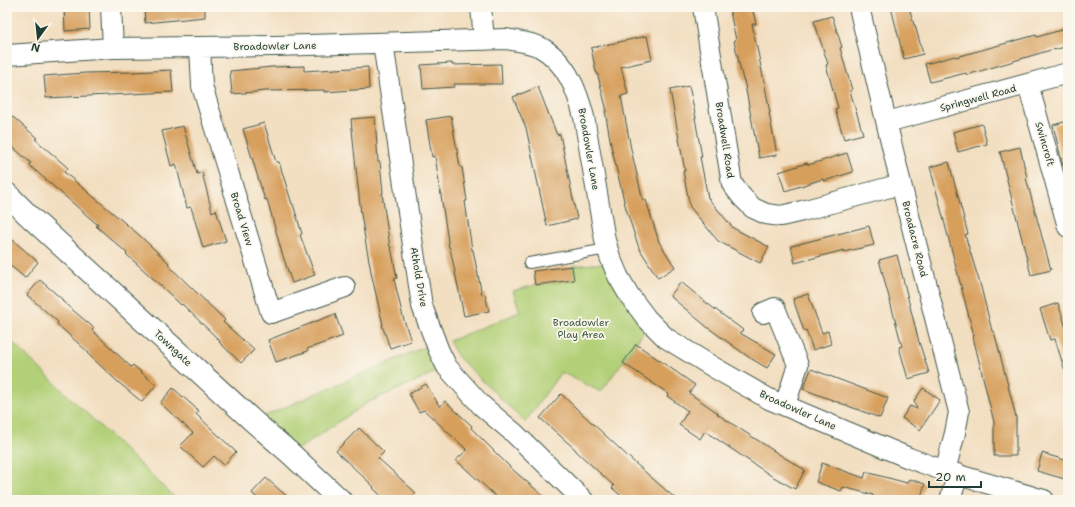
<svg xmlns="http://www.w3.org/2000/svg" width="1075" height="507" font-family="'Shantell Sans',sans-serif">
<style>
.green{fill:#b2d077;stroke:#688656}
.building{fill:#d79f5c}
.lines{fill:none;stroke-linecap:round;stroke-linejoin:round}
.service-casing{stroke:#3f5549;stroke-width:12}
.minor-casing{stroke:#3f5549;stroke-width:22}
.tertiary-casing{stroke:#3f5549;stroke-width:24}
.service{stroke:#fff;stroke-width:10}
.minor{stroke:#fff;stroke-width:20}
.tertiary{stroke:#fff;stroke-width:22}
.labels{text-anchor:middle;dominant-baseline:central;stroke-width:3.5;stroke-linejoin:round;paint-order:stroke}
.street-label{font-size:10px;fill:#1f3d34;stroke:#fbf7ec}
.park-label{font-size:10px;fill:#3c5a41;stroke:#fbf7ec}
</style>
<rect width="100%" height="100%" fill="#fbf7ec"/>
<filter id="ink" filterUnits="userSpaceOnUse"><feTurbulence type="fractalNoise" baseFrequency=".025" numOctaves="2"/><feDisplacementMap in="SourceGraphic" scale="8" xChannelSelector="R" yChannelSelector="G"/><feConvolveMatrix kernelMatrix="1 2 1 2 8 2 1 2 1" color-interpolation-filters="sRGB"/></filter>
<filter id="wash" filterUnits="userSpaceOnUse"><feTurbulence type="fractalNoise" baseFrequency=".012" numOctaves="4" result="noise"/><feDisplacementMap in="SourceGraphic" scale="16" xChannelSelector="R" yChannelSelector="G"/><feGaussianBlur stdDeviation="0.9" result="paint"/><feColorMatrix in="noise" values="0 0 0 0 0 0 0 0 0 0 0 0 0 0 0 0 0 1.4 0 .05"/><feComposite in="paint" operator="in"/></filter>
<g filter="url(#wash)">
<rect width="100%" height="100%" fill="#f2dec0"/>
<!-- green -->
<path class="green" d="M 605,263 L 646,329 L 601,392 L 561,372 L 525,422 L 458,357 L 449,341 L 520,312 L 513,291 L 535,285 L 574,280 L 572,266 Z
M 7,337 L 177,500 L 7,500 Z
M 436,342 L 447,367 L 367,403 L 291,454 L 253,421 Z"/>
<g id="blocks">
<!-- building -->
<path class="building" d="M 64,7 L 89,7 L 90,29 L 65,31 Z
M 144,7 L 205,7 L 205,17 L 145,23 Z
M 729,7 L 752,7 L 756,24 L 752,24 L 765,86 L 770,113 L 769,113 L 777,155 L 759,158 L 744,80 L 743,80 L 734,41 L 736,40 Z
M 891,7 L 909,7 L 914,25 L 915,25 L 923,54 L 904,59 Z
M 832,16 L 842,47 L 840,48 L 852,90 L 850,91 L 863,134 L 844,139 L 835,109 L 838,108 L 826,65 L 828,64 L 814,21 Z
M 1068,28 L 1068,46 L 1054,50 L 1054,49 L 967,75 L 966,73 L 930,82 L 925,64 L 955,56 L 956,57 L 1036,35 L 1037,37 Z
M 647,36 L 652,60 L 621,67 L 628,94 L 621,96 L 631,149 L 643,201 L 646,200 L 659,242 L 675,267 L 658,278 L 639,248 L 626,209 L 612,150 L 605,111 L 607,111 L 597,72 L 596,72 L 591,48 Z
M 452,63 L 452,65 L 501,64 L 502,84 L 454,84 L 454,87 L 423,89 L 421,65 Z
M 304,66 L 304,71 L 368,67 L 369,89 L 324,92 L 324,90 L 266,91 L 232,94 L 230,71 L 272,67 Z
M 171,70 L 173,92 L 46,98 L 44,76 L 85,73 L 132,72 Z
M 689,86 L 696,118 L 695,118 L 702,157 L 700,157 L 708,198 L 733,228 L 769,247 L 760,263 L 718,241 L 690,207 L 683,171 L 685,171 L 670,90 Z
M 538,87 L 557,135 L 560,134 L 577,219 L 547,226 L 526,128 L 513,97 Z
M 451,116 L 460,167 L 462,167 L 467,201 L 465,201 L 472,250 L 473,250 L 482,295 L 485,294 L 489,311 L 464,316 L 450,248 L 449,248 L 435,156 L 432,157 L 426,120 Z
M 13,117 L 37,138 L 35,139 L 68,168 L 64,172 L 138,234 L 169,263 L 168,265 L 225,320 L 223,322 L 254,350 L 241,363 L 219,342 L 220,341 L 182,304 L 181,305 L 159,284 L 126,254 L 127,253 L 96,226 L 98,225 L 29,165 L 31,163 L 7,142 L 7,124 Z
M 375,117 L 378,162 L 380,162 L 383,193 L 382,193 L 390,247 L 391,247 L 397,278 L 394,279 L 403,317 L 411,341 L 390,348 L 382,325 L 383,325 L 372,277 L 365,239 L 361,214 L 354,150 L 351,119 Z
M 1068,121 L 1068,165 L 1063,166 L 1053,125 Z
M 264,123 L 276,162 L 279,162 L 292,204 L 293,204 L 302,234 L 300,235 L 315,275 L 292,283 L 282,253 L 267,199 L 265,200 L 243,129 Z
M 982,124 L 987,144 L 958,152 L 953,132 Z
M 183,126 L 197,174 L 202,172 L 212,212 L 216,210 L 226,241 L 203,248 L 191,207 L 187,208 L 176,164 L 171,166 L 162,131 Z
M 1020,147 L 1027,178 L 1026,178 L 1051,270 L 1031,275 L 1000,152 Z
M 847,153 L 853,172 L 824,181 L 823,179 L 785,191 L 779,172 L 807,163 L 808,165 Z
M 949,162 L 968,234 L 965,235 L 981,287 L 992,331 L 994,331 L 1016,417 L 1016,456 L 994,456 L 994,422 L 973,337 L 974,336 L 930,167 Z
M 869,226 L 874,245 L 844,252 L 844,250 L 795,263 L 791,246 Z
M 7,235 L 38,262 L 25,278 L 7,263 Z
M 897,255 L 919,342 L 929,373 L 908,379 L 899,347 L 902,346 L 879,260 Z
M 572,266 L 574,280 L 535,285 L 533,271 Z
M 40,280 L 63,300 L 62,301 L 94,328 L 92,330 L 131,367 L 133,365 L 156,385 L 142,402 L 118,382 L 88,354 L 89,353 L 57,324 L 58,322 L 27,295 Z
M 681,282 L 708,304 L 743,330 L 740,333 L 776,354 L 767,368 L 750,358 L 707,327 L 670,296 Z
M 808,294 L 822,333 L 828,331 L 831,344 L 813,350 L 806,330 L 804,331 L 793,299 Z
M 1058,303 L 1068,334 L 1068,371 L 1065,371 L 1055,339 L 1050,340 L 1040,309 Z
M 335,314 L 343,336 L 307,349 L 308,351 L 276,362 L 268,340 Z
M 636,344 L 695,385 L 689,393 L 718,413 L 717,414 L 785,458 L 805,470 L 795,489 L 770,475 L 705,431 L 700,439 L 679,425 L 688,411 L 667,396 L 669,394 L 623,363 Z
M 811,369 L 888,398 L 880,418 L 803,389 Z
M 426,384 L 440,407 L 445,401 L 472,426 L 471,428 L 512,469 L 548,500 L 500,500 L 456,460 L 467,450 L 424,410 L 419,412 L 409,394 Z
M 173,388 L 199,411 L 196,414 L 236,452 L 224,465 L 214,456 L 203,467 L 180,446 L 193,433 L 160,403 Z
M 923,388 L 940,400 L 920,430 L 902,418 L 910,406 L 917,409 L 914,401 Z
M 561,394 L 635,463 L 677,500 L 626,500 L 612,488 L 614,486 L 576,451 L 576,450 L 540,418 Z
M 359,428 L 384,452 L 378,458 L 416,493 L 409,500 L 385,500 L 373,488 L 374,487 L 336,451 Z
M 1042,453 L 1068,461 L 1068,480 L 1037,471 Z
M 822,463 L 864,478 L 866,472 L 907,483 L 909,479 L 925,484 L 920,500 L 872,500 L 873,495 L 843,487 L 841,491 L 816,482 Z
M 266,478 L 291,500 L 259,500 L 252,493 Z"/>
</g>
</g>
<g filter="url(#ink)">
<use href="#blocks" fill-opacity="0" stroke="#3f5549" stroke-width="1"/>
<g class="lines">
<defs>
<path id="service" d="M 529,263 L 607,249"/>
<path id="minor" d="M 111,7 L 113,48
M 481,7 L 484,40
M 703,7 L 732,184 L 742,197 L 753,208 L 766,214 L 781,216 L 802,211 L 901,184
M 859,7 L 901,184 L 959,412 L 955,433 L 945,471
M 383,43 L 422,306 L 439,351 L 447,367 L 481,405 L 514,433 L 583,500
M 200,47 L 202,86 L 271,313 L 345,287
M 7,55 L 113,48 L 275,46 L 506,39 C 517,41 530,42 540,47 C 566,61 577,90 584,117 L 605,240 L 610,257 L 618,276 L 629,295 L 647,319 L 666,338 L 713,367 L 769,399 L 909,458 L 945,471 L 1044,500
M 1028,84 L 1068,227
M 887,122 L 1068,73
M 763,313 L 775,308 L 798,365 L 785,405
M 950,500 L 958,474"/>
<path id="tertiary" d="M 7,194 L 28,215 L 253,421 L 291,454 L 340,500"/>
</defs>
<!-- service casing -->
<use href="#service" class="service-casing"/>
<!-- minor casing -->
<use href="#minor" class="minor-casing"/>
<!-- tertiary casing -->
<use href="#tertiary" class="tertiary-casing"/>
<!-- service -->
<use href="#service" class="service"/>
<!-- minor -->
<use href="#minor" class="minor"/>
<!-- tertiary -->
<use href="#tertiary" class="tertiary"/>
</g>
</g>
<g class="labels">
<!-- street labels -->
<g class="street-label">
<text transform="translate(275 46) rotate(-1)">Broadowler Lane</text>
<text transform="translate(978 98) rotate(-15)">Springwell Road</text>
<text transform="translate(725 140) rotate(81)">Broadwell Road</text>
<text transform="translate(1045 144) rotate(74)">Swincroft</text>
<text transform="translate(589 149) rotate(80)">Broadowler Lane</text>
<text transform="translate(242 219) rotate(73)">Broad View</text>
<text transform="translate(915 239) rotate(76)">Broadacre Road</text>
<text transform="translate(419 277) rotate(80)">Athold Drive</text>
<text transform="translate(173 348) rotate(43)">Towngate</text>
<text transform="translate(798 410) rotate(24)">Broadowler Lane</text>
</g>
<!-- park labels -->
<g class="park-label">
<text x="581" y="322">Broadowler<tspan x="581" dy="12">Play Area</tspan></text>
</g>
</g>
<!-- margin -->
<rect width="1075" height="507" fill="none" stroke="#fbf7ec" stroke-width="24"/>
<!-- north arrow -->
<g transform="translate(38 38) rotate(195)" stroke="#fbf7ec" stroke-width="3" paint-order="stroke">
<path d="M0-3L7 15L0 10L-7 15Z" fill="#1f3d34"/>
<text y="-6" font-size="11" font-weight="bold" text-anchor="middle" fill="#1f3d34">N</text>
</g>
<!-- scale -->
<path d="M929 481v6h52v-6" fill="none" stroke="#1f3d34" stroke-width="2"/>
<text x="935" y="481" font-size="12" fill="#1f3d34" stroke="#fbf7ec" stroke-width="3" paint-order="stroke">20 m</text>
</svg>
